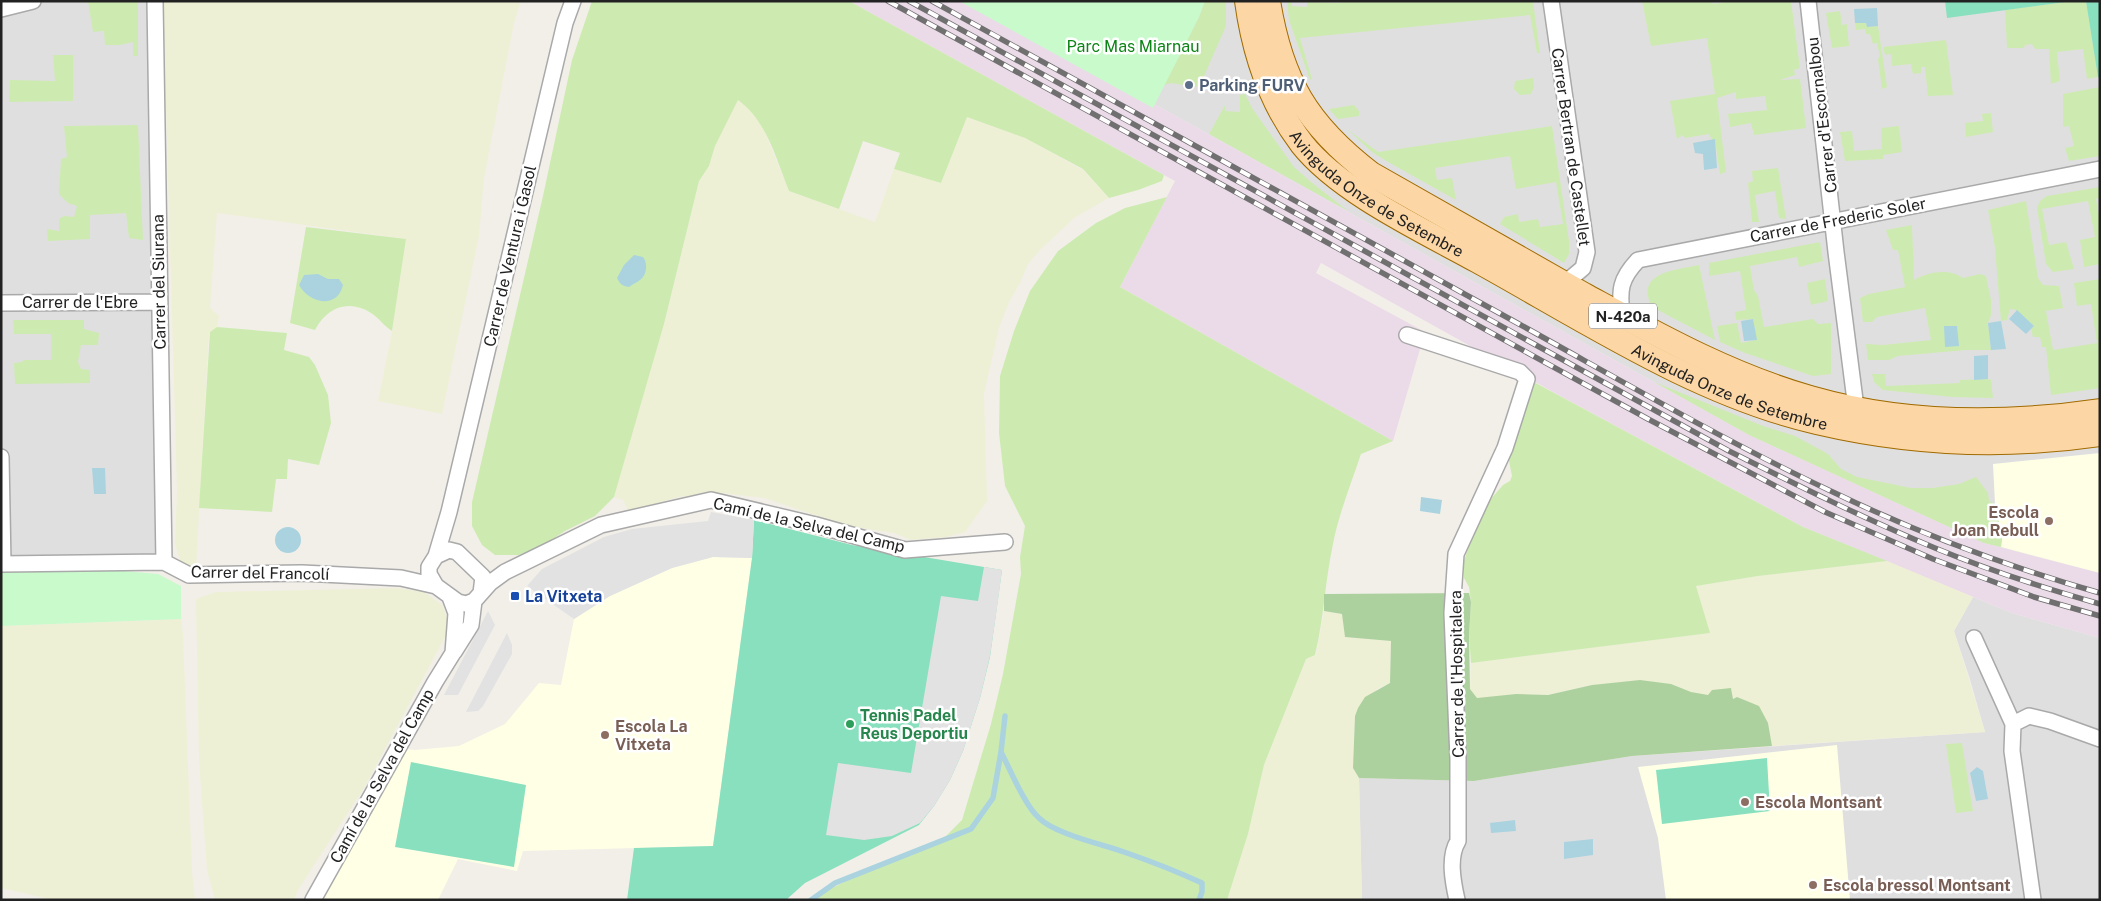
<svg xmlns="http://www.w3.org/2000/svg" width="2101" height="901" font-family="'Public Sans',sans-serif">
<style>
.residential{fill:#e0dfdf}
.industrial{fill:#ebdbe8}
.education{fill:#ffffe5}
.farmland{fill:#eef0d5}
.grass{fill:#cdebb0}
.forest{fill:#add19e}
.park{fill:#c8facc}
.pitch{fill:#88e0be}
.parking{fill:#e2e2e2}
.water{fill:#aad3df}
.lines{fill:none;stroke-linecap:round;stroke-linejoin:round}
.stream{stroke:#aad3df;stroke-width:5.5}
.street-casing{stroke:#a9a9a9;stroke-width:18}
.primary-casing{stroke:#a06b00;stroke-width:26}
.street{stroke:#fff;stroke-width:15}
.primary{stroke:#fcd6a4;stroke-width:24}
.rail-casing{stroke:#707070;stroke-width:5.5}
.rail{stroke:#fff;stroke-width:4;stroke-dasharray:11;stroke-linecap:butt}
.service-dot{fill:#5c6f8a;stroke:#fff;stroke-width:2}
.education-dot{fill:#8d6e63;stroke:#fff;stroke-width:2}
.transit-dot{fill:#1a4fb4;stroke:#fff;stroke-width:2}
.leisure-dot{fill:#2e9e5b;stroke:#fff;stroke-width:2}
.labels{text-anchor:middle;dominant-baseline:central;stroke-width:5;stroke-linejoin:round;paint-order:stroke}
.shield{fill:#fff;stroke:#646464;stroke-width:1}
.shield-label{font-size:15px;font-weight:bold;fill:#222}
.park-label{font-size:16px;fill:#0c8416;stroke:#fff}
.service-label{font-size:16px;font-weight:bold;fill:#4e5e75;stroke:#fff;text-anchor:start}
.street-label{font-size:16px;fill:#222;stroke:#fff}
.education-label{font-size:16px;font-weight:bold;fill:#785e54;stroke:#fff;text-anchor:start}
.transit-label{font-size:16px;font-weight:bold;fill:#164399;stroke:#fff;text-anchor:start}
.leisure-label{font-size:16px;font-weight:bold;fill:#27864d;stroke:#fff;text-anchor:start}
</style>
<rect width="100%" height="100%" fill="#f2efe9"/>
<!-- residential -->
<path class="residential" d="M 33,1 L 155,1 L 164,562 L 1,564 L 1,9 Z
M 969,1 L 2100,1 L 2100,573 L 1984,543 L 1749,435 Z
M 1973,597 L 2012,613 L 2100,638 L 2100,900 L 1362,900 L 1359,778 L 1474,781 L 1632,756 L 1985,732 L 1969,676 L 1954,631 Z"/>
<!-- industrial -->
<path class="industrial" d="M 849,1 L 969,1 L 1749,435 L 1984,543 L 2100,573 L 2100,638 L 2012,613 L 1803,527 L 1562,397 L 1321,263 L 1316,273 L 1425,332 L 1393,441 L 1120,287 L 1175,181 Z"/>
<!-- education -->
<path class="education" d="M 2100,453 L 2100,573 L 2001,547 L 2002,538 L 1995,504 L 1993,464 Z
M 713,557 L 752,558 L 713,846 L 523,851 L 517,871 L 458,859 L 438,900 L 313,900 L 398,748 L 415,750 L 459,746 L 505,724 L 539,683 L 561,685 L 574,619 L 610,596 L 672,568 Z
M 1837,745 L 1850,900 L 1666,900 L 1658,838 L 1638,767 Z"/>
<!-- farmland -->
<path class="farmland" d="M 163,1 L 521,1 L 514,23 L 484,178 L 479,236 L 442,414 L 378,401 L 392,331 L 406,239 L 217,213 L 210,308 L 219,316 L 217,327 L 209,333 L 196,568 L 180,561 L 175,544 L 177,489 Z
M 738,100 L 749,108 L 764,130 L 789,191 L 875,222 L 894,169 L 941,183 L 967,117 L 1025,138 L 1083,170 L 1109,198 L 1074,218 L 1040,250 L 1028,264 L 1020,283 L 1009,302 L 999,328 L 984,394 L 987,501 L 965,532 L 946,537 L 911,540 L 894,533 L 848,526 L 764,498 L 722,493 L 678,497 L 629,512 L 623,500 L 614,497 L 664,324 L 699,181 L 709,166 L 715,146 Z
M 1887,561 L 1973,597 L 1954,631 L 1985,732 L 1772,746 L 1768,723 L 1733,699 L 1731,688 L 1708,695 L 1691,693 L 1671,684 L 1592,685 L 1548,695 L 1516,694 L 1477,699 L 1470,689 L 1471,663 L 1709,633 L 1696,586 L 1758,576 Z
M 397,588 L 424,592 L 442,605 L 448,620 L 445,637 L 364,788 L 298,890 L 294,900 L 215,900 L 207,870 L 199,761 L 196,599 L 216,592 Z
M 1324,611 L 1346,615 L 1345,637 L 1391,641 L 1390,683 L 1377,689 L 1355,716 L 1353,768 L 1359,778 L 1362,900 L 1227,900 L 1248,834 L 1264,765 L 1306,659 L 1316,655 Z
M 181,619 L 183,634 L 192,871 L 195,900 L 54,900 L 1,888 L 1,626 Z"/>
<!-- grass -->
<path class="grass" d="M 88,1 L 138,1 L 138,56 L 133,56 L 133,42 L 120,45 L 105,45 L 104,31 L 93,32 Z
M 592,1 L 849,1 L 1164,175 L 1162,181 L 1138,190 L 1109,198 L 1083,169 L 1025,138 L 967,117 L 941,183 L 894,169 L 900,153 L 863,141 L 839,209 L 789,191 C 776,159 767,121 738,100 L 715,146 L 709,166 L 699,181 L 664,324 L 614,497 L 595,516 L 565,531 L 542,546 L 519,555 L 495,555 L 482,545 L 472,526 L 472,502 L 543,196 L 572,60 Z
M 1205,1 L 1226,1 L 1226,26 L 1201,83 L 1196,87 L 1171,83 L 1164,85 L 1199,17 Z
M 1287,1 L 1292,1 L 1292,6 L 1307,7 L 1307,2 L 1340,3 L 1341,1 L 1533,1 L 1540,53 L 1537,53 L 1530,15 L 1300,38 L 1312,79 L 1310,80 L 1289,20 Z
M 1642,1 L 1712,1 L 1713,4 L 1733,1 L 1791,1 L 1800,68 L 1794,70 L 1795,75 L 1780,80 L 1800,79 L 1806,128 L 1754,135 L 1751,123 L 1730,127 L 1728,114 L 1767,110 L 1765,96 L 1736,99 L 1736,92 L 1717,98 L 1726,172 L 1720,174 L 1715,140 L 1712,140 L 1709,134 L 1685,138 L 1683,135 L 1677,139 L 1670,101 L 1715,94 L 1707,38 L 1651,46 Z
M 2073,1 L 2086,1 L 2098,77 L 2087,79 L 2083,49 L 2057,52 L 2060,81 L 2051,84 L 2049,49 L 2035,49 L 2032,44 L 2025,45 L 2024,48 L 2007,48 L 2005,10 Z
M 1840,11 L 1842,25 L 1847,24 L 1849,46 L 1832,48 L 1826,13 Z
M 1855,23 L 1866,23 L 1868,27 L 1878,26 L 1887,87 L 1882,89 L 1878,59 L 1880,56 L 1877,43 L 1873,44 L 1870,34 L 1866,34 L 1865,29 L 1856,30 Z
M 1946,40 L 1953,95 L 1928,96 L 1925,67 L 1921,67 L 1921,73 L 1913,74 L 1911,64 L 1892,66 L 1891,54 L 1885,55 L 1883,47 Z
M 53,55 L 73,55 L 73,101 L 9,102 L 10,80 L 55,81 Z
M 1533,78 L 1534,87 L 1531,94 L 1520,95 L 1514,89 L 1515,81 Z
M 2100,87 L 2100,156 L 2069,161 L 2065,148 L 2074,146 L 2069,126 L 2063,127 L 2063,94 Z
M 1245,94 L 1252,108 L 1294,167 L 1311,182 L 1348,211 L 1209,134 L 1225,105 L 1225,111 L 1240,112 L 1240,95 Z
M 1354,105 L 1359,111 L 1359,116 L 1338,119 L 1329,109 Z
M 1991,113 L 1993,132 L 1966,137 L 1965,123 L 1983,121 L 1982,114 Z
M 138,125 L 143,240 L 129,238 L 126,213 L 90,215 L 90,239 L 48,241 L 47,229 L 59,231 L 59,219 L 64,216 L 74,217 L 77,206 L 68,203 L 59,194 L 61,159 L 67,157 L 64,126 Z
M 1552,126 L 1569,241 L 1569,254 L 1564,263 L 1500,224 L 1504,217 L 1518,214 L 1519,222 L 1538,219 L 1540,227 L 1563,224 L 1556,182 L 1516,189 L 1510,156 L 1435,168 L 1437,180 L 1452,178 L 1456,200 L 1388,162 L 1372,152 L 1347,129 L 1378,152 Z
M 1899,126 L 1902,152 L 1883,155 L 1883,159 L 1845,161 L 1840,132 L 1852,131 L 1854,151 L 1882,149 L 1881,128 Z
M 1778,168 L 1786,219 L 1779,218 L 1775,191 L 1755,195 L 1759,222 L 1752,222 L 1748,183 L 1753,181 L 1752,171 Z
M 2100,187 L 2100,198 L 2096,199 L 2100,222 L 2100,264 L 2084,267 L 2080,240 L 2095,237 L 2088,201 L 2042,209 L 2049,245 L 2066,242 L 2074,269 L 2053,272 L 2046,264 L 2037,208 L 2040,201 L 2047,196 Z
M 1167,197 L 1120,287 L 1393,441 L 1361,454 C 1351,484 1339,513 1333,544 C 1325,581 1324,618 1315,655 L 1306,659 L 1264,765 L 1248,834 L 1227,900 L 815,900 L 823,892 L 881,865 L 912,855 L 943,839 L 962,820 L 991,724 L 1003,674 L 1021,574 L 1020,557 L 1025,526 L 1005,486 L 999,433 L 1000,376 L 1014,331 L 1030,291 L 1058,251 L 1096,223 L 1125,208 Z
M 2026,201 L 2038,278 L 2043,285 L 2059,286 L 2063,308 L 2046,311 L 2053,350 L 2097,343 L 2091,304 L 2077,306 L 2074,283 L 2100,279 L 2100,388 L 2051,395 L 2046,347 L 2042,347 L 2040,337 L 2033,337 L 2031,329 L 2034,326 L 2016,310 L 2010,309 L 2007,320 L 2001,321 L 1995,248 L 1988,210 Z
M 1912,225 L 1914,280 C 1928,272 1949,268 1963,278 L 1980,274 L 1986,276 L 1991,300 L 1991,315 L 1988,323 L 1991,350 L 1966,350 L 1898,356 L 1889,360 L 1868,360 L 1866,344 L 1883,345 L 1931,340 L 1925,308 L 1877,317 L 1872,322 L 1863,322 L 1860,298 L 1869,294 L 1905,287 L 1898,250 L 1893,250 L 1886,230 Z
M 306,227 L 406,239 L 392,331 C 384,326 379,318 371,313 C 349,299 327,307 315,330 L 290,323 Z
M 1820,242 L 1823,261 L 1799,267 L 1797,257 L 1750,266 L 1754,290 L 1758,296 L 1764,327 L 1813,319 L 1818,324 L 1831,323 L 1831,374 L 1813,376 L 1745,353 L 1720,342 L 1717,326 L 1737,323 L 1741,343 L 1756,340 L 1753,319 L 1736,320 L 1735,312 L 1746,310 L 1740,271 L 1709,276 L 1709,263 Z
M 1699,265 L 1715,340 L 1652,307 C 1634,272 1676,270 1699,265 Z
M 1825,279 L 1828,301 L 1811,305 L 1807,283 Z
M 13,320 L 84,320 L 84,329 L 99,333 L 98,345 L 81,345 L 78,362 L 81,369 L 90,370 L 90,383 L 15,384 L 14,363 L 22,362 L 24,360 L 51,360 L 51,334 L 14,334 Z
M 217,327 L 287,333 L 284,350 L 309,357 L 315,365 L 328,395 L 331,423 L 319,465 L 288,459 L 287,479 L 276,479 L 272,512 L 199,508 L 210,332 Z
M 1872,374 L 1885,374 L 1886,386 L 1960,383 L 1960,380 L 1988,379 L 1991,380 L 1993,398 L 1952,397 L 1883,390 L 1874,382 Z
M 1532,381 L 1803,527 L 1887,561 L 1758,576 L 1696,586 L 1710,633 L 1471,663 L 1469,635 L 1471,602 L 1469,587 L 1464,578 L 1464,561 L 1476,525 L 1489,501 L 1503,485 L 1510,481 L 1512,476 L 1508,456 Z
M 1654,382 L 1763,426 L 1795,436 L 1828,454 L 1841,469 L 1857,477 L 1911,488 L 1932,488 L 1959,484 L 1976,477 L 1988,493 L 1989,501 L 1995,504 L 2002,538 L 2001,547 L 1984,543 L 1749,435 Z
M 1962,743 L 1973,811 L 1956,813 L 1946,744 Z"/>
<!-- forest -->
<path class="forest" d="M 1469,593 L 1471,602 L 1469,635 L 1470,689 L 1477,698 L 1516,694 L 1548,695 L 1592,685 L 1640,680 L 1671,684 L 1691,692 L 1708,695 L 1712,690 L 1731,688 L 1733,699 L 1737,697 L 1759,706 L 1768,723 L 1772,746 L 1632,756 L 1474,781 L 1359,778 L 1353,768 L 1355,716 L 1358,708 L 1365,697 L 1390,683 L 1391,641 L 1345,637 L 1342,614 L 1324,611 L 1324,594 Z"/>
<!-- park -->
<path class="park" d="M 959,1 L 1205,1 L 1199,17 L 1153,108 Z
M 88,568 L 158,574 L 181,586 L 181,619 L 1,626 L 1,570 Z"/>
<!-- pitch -->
<path class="pitch" d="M 1945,1 L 2073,1 L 1947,18 Z
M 2086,1 L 2100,1 L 2100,77 L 2098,77 Z
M 754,520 L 852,545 L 1002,570 L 990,657 L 980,698 L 963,751 L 950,780 L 934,806 L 919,825 L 805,883 L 786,900 L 627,900 L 634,848 L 713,846 L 752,558 Z
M 1767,758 L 1770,811 L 1662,824 L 1656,770 Z
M 411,762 L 526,785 L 514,867 L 395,847 Z"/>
<!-- parking -->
<path class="parking" d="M 711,512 L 754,520 L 752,558 L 713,557 L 672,568 L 610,596 L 574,619 L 527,586 L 542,569 L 604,537 L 632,529 L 708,521 Z
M 984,567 L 1002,570 L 997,608 L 990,656 L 980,698 L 963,751 L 950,780 L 934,806 L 920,823 L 892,836 L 864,840 L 826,835 L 838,763 L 911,773 L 941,596 L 978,601 Z
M 488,611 L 495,625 L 458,695 L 444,695 Z
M 507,633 L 512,645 L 512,654 L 483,706 L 478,711 L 466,712 Z"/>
<!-- water -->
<path class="water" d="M 1877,8 L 1878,26 L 1867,27 L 1866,23 L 1855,23 L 1854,9 Z
M 1715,139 L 1717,168 L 1704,170 L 1703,154 L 1695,153 L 1693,143 Z
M 634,255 L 643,257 C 648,263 647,275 640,280 C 636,283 633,284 629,287 C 622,286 620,284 617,278 L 624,265 Z
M 318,274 L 328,279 L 339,279 L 343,285 C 337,310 309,303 299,285 L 304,275 Z
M 2017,310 L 2034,326 L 2026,334 L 2009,319 Z
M 1753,319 L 1757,340 L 1744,341 L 1741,321 Z
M 2001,321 L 2006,349 L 1991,350 L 1988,323 Z
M 1944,326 L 1957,326 L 1959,346 L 1945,347 Z
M 1988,355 L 1988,379 L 1974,380 L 1974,356 Z
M 92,468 L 105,468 L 106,494 L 94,494 Z
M 1421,497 L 1442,500 L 1440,514 L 1420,511 Z
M275 540a13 13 0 1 1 26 0a13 13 0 1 1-26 0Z
M 1977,767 L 1983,771 L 1988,799 L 1976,801 L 1970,773 Z
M 1515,820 L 1516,831 L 1491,833 L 1490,823 Z
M 1593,839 L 1593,855 L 1564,859 L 1564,842 Z"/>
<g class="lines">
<!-- stream -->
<path class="stream" d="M 1001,752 C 1010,769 1025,806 1039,818 C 1055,834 1101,844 1124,852 C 1150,861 1176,871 1202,883 L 1202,892 L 1199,900
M 811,900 L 835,883 L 971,829 L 993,798 L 1001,752 L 1005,716"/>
<defs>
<path id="street" d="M 155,1 L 164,562
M 1551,1 L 1587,252 L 1583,268 L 1564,284
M 1808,1 L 1836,252 L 1856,408
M 1,9 L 33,1
M 1,303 L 160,302
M 1622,316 C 1619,290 1620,279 1638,260 L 2100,169
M 1407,335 L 1520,372 L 1527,379 L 1505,448 L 1456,554 L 1452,613 L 1458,759 L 1458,841 C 1448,857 1453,882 1457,900
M 1,457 L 3,564
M 436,556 L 449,512 L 565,23 L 573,1
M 1,564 L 164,562 L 189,575 L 302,573 L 401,578 L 436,586
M 481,593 L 483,577 L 457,552 L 449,550 L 436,556 L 429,567 L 429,574 L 436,586 L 458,602 L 466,604 L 474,601 L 490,583 L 505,572 L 601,525 L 711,500 L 816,525 L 905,550 L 1005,542
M 1974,638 L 2013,724 L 2012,751 L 2033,900
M 454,652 L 471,625 L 474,601
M 2013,724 L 2029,716 L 2050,721 L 2100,739
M 313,900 L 435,682 L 453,653 L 456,613 L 450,597"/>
<g id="primary">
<path id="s1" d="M 1247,1 C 1254,53 1270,102 1302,144 C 1340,192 1424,231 1478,261 C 1585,320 1698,395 1817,422 C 1911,444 2005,448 2100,434"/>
<path d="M 1268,1 C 1281,81 1307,125 1371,174 C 1442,215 1513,255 1584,295 C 1658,335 1729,375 1810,398 C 1904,425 2004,425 2100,411"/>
</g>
</defs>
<!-- street casing -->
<use href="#street" class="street-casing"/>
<!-- primary casing -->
<use href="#primary" class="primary-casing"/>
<!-- street -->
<use href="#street" class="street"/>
<!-- primary -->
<use href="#primary" class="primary"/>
<defs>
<path id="rail" d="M 888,1 L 1648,419 L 1825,512 L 1933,559 L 2034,597 L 2100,616
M 909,1 L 1729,451 C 1797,485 1865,519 1935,548 C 1988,570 2044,588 2100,604
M 932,1 C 1125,107 1317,213 1510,319 C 1617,378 1724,441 1835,493 C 1920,534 2009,567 2100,593"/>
</defs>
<!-- rail casing -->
<use href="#rail" class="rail-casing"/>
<!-- rail -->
<use href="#rail" class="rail"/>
</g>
<!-- markers -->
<circle class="service-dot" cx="1189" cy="85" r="5"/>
<g class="education-dot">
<circle cx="2049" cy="521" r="5"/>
<circle cx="605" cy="735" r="5"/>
<circle cx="1745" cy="802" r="5"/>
<circle cx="1813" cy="885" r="5"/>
</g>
<rect class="transit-dot" x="510" y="591" width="10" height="10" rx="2.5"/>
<circle class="leisure-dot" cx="850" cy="724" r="5"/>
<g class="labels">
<!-- shield labels -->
<rect class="shield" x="1589" y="303.5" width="68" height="25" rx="4"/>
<g class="shield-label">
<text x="1623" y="316">N-420a</text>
</g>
<!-- park labels -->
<g class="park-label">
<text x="1133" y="46">Parc Mas Miarnau</text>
</g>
<!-- service labels -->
<g class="service-label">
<text x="1199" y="85">Parking FURV</text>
</g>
<!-- street labels -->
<g class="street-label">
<text transform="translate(1822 115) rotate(-97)">Carrer d'Escornalbou</text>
<text transform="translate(1571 147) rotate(82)">Carrer Bertran de Castellet</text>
<text stroke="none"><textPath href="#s1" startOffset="245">Avinguda Onze de Setembre</textPath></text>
<text transform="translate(1838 220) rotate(-11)">Carrer de Frederic Soler</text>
<text transform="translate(510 256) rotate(-77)">Carrer de Ventura i Gasol</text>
<text transform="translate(159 282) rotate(-91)">Carrer del Siurana</text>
<text x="80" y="302">Carrer de l'Ebre</text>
<text stroke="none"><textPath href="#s1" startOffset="650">Avinguda Onze de Setembre</textPath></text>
<text transform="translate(809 525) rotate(13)">Camí de la Selva del Camp</text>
<text transform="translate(260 573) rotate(1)">Carrer del Francolí</text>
<text transform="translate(1457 674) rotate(-91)">Carrer de l'Hospitalera</text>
<text transform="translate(382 776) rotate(-61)">Camí de la Selva del Camp</text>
</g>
<!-- education labels -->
<g class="education-label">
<text x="2039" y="512" text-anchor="end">Escola<tspan x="2039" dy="18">Joan Rebull</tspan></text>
<text x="615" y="726">Escola La<tspan x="615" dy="18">Vitxeta</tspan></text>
<text x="1755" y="802">Escola Montsant</text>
<text x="1823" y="885">Escola bressol Montsant</text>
</g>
<!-- transit labels -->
<g class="transit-label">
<text x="525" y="596">La Vitxeta</text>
</g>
<!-- leisure labels -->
<g class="leisure-label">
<text x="860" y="715">Tennis Padel<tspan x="860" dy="18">Reus Deportiu</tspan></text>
</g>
</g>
<!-- border -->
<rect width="2101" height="901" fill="none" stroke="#222222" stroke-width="5"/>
</svg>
